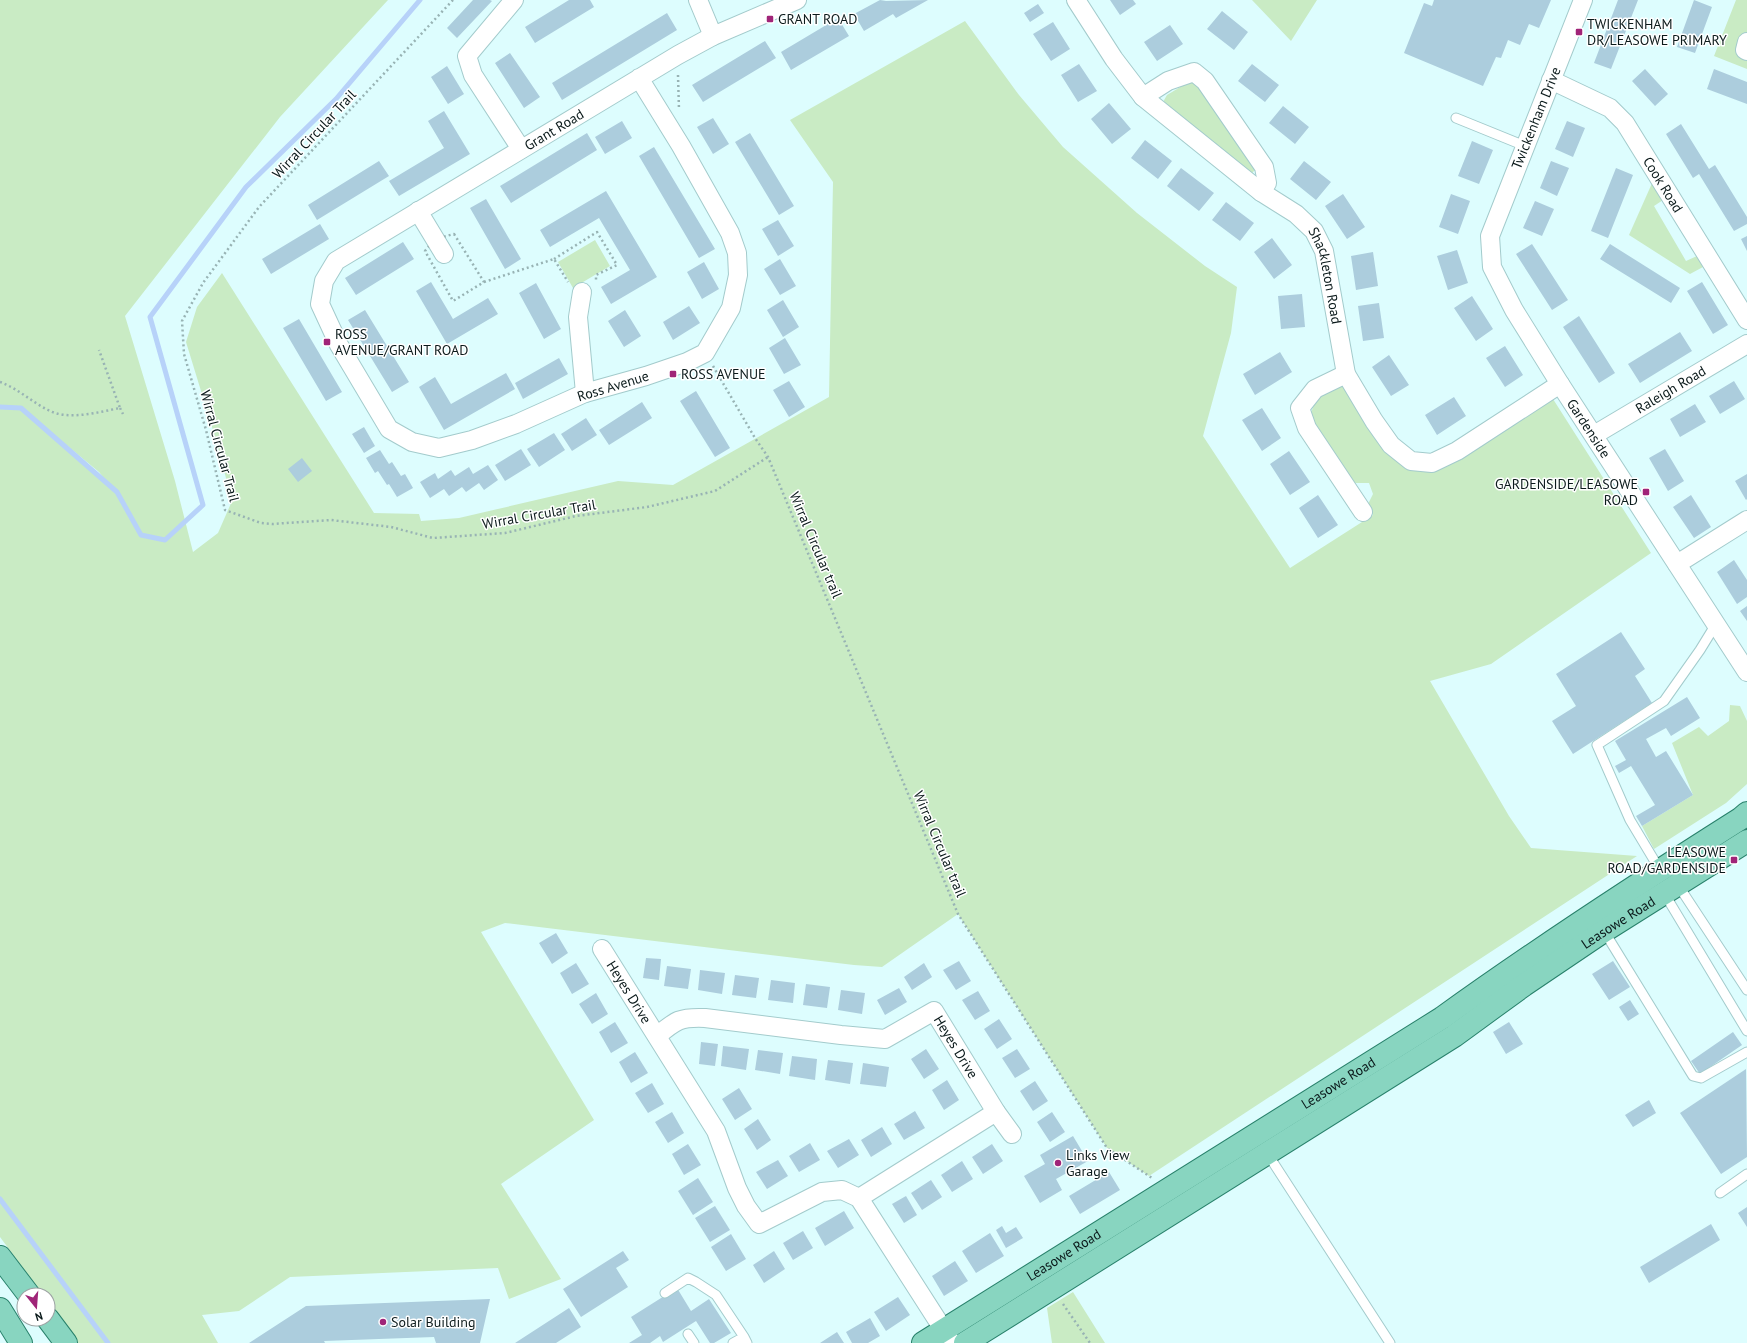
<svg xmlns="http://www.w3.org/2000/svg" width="1747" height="1343" font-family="'PT Sans',sans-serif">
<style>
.green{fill:#c9ebc4;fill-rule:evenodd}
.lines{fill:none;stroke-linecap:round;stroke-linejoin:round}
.stream{stroke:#b7d2f9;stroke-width:5}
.building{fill:#accddd}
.service-casing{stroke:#a3cbcc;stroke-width:11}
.minor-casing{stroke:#a3cbcc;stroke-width:20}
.primary-casing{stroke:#28816b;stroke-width:24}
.path{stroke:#98b3b4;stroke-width:2.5;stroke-dasharray:2 3;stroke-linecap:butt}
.service{stroke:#fff;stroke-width:9}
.minor{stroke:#fff;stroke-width:18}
.primary{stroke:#88d5c0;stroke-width:22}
.poi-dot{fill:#a02478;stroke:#fff;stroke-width:1.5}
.labels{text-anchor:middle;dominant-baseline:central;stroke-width:3;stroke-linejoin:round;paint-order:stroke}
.poi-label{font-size:14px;fill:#0b1a1b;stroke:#fff;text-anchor:start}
.street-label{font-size:14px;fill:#0b1a1b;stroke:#fff}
</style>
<rect width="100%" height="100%" fill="#ddfdfe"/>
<!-- green -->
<path class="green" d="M 0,0 L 388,0 L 280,117 L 125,316 L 175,481 L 193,552 L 218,533 L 232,501 L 216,440 L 186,342 L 197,307 L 222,273 L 374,513 L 419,514 L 421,521 L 459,518 L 618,481 L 673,485 L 829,397 L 833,182 L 790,120 L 965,21 L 1019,95 L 1063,147 L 1137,213 L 1205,266 L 1237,287 L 1231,333 L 1203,436 L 1290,568 L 1373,515 L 1368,504 L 1373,494 L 1369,483 L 1356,483 L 1348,481 L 1309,417 L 1318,396 L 1342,383 L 1419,470 L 1446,467 L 1553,399 L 1651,553 L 1491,664 L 1430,681 L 1509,816 L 1531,848 L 1637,856 L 1149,1176 L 1107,1148 L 958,914 L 882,967 L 854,965 L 505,923 L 481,932 L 594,1120 L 501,1184 L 561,1279 L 509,1299 L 498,1268 L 290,1277 L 239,1311 L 202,1315 L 218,1343 L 78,1343 L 48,1302 L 48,1295 L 43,1295 L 0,1237 ZM 35,419 L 99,472 L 113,489 L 35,420 Z
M 1252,0 L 1317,0 L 1291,41 Z
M 1736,0 L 1747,0 L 1747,69 L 1714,56 Z
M 1192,80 L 1200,86 L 1258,167 L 1252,173 L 1244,168 L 1163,102 L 1167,95 Z
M 1653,181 L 1663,200 L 1654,206 L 1686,261 L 1697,256 L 1703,267 L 1690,274 L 1629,235 Z
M 595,240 L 610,266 L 573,288 L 558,262 Z
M 1730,705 L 1740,706 L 1747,721 L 1747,784 L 1726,803 L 1654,849 L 1642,826 L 1693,795 L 1672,743 L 1699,727 L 1708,736 L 1729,721 Z
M 1073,1292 L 1105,1343 L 1052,1343 L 1047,1308 Z"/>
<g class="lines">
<!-- stream -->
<path class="stream" d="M 0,407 L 21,408 L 117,492 L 141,535 L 165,540 L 203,505 L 150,317 L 246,187 L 336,99 L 420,0
M 0,1199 L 108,1343"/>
</g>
<!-- building -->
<path class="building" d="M 473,0 L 490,0 L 492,1 L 457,38 L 447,28 Z
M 569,0 L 590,0 L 594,7 L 535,43 L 525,27 Z
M 880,0 L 886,1 L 928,0 L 896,18 L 893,14 L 864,31 L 854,14 Z
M 1110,0 L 1133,0 L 1136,4 L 1120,15 Z
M 1434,0 L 1551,0 L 1539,28 L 1529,24 L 1520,45 L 1508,40 L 1501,58 L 1496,57 L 1483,86 L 1404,53 L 1424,3 L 1432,6 Z
M 1618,0 L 1638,0 L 1611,69 L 1594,63 Z
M 1694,0 L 1712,7 L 1695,53 L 1677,47 Z
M 1038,4 L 1044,13 L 1030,22 L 1024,13 Z
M 1222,11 L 1248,32 L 1234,50 L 1207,29 Z
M 667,13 L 677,30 L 562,100 L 552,83 Z
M 838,18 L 849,36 L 791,70 L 781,52 Z
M 1053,22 L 1070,49 L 1051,61 L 1033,34 Z
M 1170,25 L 1183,44 L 1157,61 L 1144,42 Z
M 765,41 L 776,58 L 703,102 L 692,85 Z
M 510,53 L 540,97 L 524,108 L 495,63 Z
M 1079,64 L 1097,91 L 1078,102 L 1061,75 Z
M 1252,64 L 1279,85 L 1265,102 L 1238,81 Z
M 447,66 L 464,94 L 448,104 L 431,77 Z
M 1645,69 L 1668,94 L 1655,106 L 1632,81 Z
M 1714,69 L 1747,82 L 1747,104 L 1707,89 Z
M 1109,103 L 1131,129 L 1112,144 L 1091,119 Z
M 1283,106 L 1309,127 L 1295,144 L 1269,123 Z
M 444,111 L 470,154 L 399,196 L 389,181 L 444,148 L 428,121 Z
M 713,118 L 729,144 L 713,154 L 697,127 Z
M 622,121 L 632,138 L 605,154 L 595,137 Z
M 1567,121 L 1585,128 L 1573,157 L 1555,149 Z
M 1681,124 L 1709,169 L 1715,165 L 1747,217 L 1747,224 L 1734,231 L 1699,174 L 1693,178 L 1666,134 Z
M 587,133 L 597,150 L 511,203 L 500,186 Z
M 750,133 L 794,206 L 779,215 L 735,142 Z
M 1145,140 L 1172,161 L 1158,179 L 1131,158 Z
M 1472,141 L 1493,150 L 1479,184 L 1458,176 Z
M 654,147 L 715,249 L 699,258 L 639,156 Z
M 379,161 L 389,176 L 317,220 L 308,205 Z
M 1304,161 L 1331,182 L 1316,200 L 1290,179 Z
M 1551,161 L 1569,168 L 1557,196 L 1540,188 Z
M 1181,168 L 1214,193 L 1199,211 L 1167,186 Z
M 1616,168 L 1633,175 L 1608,238 L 1591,231 Z
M 606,191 L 657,277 L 611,304 L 601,287 L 630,270 L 599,218 L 550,247 L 540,230 Z
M 1343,194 L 1365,227 L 1347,239 L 1325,206 Z
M 1451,194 L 1470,201 L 1458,234 L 1439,227 Z
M 486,199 L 521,259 L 505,269 L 470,208 Z
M 1535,201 L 1554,209 L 1542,236 L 1523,228 Z
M 1226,202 L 1254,223 L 1240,241 L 1212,220 Z
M 778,220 L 794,246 L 778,256 L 762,229 Z
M 320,224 L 329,239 L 271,274 L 262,259 Z
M 1747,236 L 1747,251 L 1741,239 Z
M 1272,238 L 1292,265 L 1274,279 L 1254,252 Z
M 403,242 L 414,259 L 356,295 L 345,278 Z
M 1532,244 L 1568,300 L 1552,310 L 1516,254 Z
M 1610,244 L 1680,288 L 1671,303 L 1600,259 Z
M 1457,250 L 1468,283 L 1448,290 L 1437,256 Z
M 1373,252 L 1378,286 L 1356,290 L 1351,256 Z
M 780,259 L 796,286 L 780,295 L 764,269 Z
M 704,262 L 719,289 L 702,299 L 687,272 Z
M 431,282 L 453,319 L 488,298 L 498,314 L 447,344 L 416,291 Z
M 1702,282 L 1728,325 L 1713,334 L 1687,291 Z
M 536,283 L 561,329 L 544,339 L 519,293 Z
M 1302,294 L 1305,327 L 1281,329 L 1278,296 Z
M 1472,296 L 1493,329 L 1476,341 L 1454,308 Z
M 783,300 L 799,327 L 783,337 L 767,310 Z
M 1379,303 L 1384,338 L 1363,341 L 1358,306 Z
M 689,306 L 700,323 L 673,340 L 663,322 Z
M 365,310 L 409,382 L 392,392 L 348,320 Z
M 625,310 L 641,336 L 624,347 L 608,321 Z
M 1579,316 L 1615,373 L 1599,383 L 1563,327 Z
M 299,319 L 342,392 L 326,401 L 283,328 Z
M 1680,332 L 1692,351 L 1640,383 L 1628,364 Z
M 785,338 L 801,365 L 784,374 L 769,348 Z
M 1505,346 L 1523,375 L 1505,387 L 1486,358 Z
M 1280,352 L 1292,372 L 1255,395 L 1243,374 Z
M 1389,355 L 1409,385 L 1391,396 L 1372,367 Z
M 559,358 L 568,374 L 523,399 L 515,383 Z
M 506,373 L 515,389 L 444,430 L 419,387 L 435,377 L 451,404 Z
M 789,381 L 805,407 L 789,417 L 773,390 Z
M 1734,381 L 1745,399 L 1720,414 L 1709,396 Z
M 696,391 L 730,448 L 715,457 L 680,401 Z
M 1454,397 L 1466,416 L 1437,435 L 1425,415 Z
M 642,402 L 652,418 L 609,445 L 599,430 Z
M 1695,404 L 1706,422 L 1680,437 L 1670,419 Z
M 1262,408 L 1281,438 L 1262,451 L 1242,420 Z
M 586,418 L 597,435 L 572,451 L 561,434 Z
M 364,427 L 375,446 L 364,453 L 352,434 Z
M 554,433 L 565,450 L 539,467 L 527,449 Z
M 521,449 L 531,465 L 505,481 L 495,465 Z
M 1665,449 L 1684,481 L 1668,491 L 1649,458 Z
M 380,450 L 389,464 L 392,462 L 401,476 L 405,474 L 413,488 L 397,497 L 389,484 L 387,485 L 378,471 L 375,473 L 366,458 Z
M 1289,451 L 1310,482 L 1290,495 L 1270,464 Z
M 302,458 L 312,471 L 298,482 L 288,469 Z
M 488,465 L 498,480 L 484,490 L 479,483 L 466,492 L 462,487 L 449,496 L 444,489 L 430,498 L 420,482 L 435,473 L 438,479 L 451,470 L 455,476 L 469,467 L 473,474 Z
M 1747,474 L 1747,499 L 1746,500 L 1735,481 Z
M 1318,495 L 1338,525 L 1318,538 L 1299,508 Z
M 1691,495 L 1711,527 L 1694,538 L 1673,507 Z
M 1734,560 L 1747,580 L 1747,597 L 1737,604 L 1717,572 Z
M 1747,606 L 1747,621 L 1740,611 Z
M 1621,632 L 1645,669 L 1635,676 L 1652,703 L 1573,754 L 1552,721 L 1576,706 L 1556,674 Z
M 1687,697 L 1700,718 L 1671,736 L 1666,728 L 1646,739 L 1656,757 L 1666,751 L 1693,795 L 1642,826 L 1636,816 L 1655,805 L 1631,766 L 1619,773 L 1615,766 L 1626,760 L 1615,741 Z
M 556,933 L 568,953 L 552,964 L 539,943 Z
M 646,958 L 661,959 L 659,980 L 643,978 Z
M 959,961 L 971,981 L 956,990 L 943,970 Z
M 1613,961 L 1630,987 L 1609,1000 L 1592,974 Z
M 576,963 L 589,984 L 572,994 L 560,973 Z
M 924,963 L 932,977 L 912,990 L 904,977 Z
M 667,966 L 691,969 L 688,989 L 664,986 Z
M 700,970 L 725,973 L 722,994 L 698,990 Z
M 735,975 L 759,978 L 756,998 L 732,995 Z
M 771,980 L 795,983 L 793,1003 L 768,1000 Z
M 806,984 L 830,987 L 827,1008 L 803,1005 Z
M 899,988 L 907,1002 L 885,1015 L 877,1000 Z
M 841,990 L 865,993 L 862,1014 L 838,1010 Z
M 978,991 L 990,1011 L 975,1020 L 962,1000 Z
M 596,993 L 608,1014 L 592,1024 L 579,1004 Z
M 1630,1000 L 1639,1014 L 1628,1021 L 1619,1007 Z
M 999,1019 L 1012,1039 L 997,1049 L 984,1029 Z
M 615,1022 L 628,1043 L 611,1053 L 599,1032 Z
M 1509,1022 L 1523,1044 L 1506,1054 L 1493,1032 Z
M 1733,1032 L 1742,1045 L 1700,1074 L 1691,1061 Z
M 701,1042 L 718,1044 L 715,1066 L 699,1064 Z
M 723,1046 L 749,1049 L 746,1070 L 721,1066 Z
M 926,1049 L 939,1069 L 924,1079 L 911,1059 Z
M 1017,1049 L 1030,1069 L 1015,1078 L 1002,1058 Z
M 758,1050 L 783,1053 L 780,1074 L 755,1070 Z
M 635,1052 L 648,1073 L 631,1083 L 619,1062 Z
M 792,1056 L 817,1059 L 815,1080 L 789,1076 Z
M 828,1060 L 853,1063 L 850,1084 L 825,1080 Z
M 863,1063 L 889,1067 L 886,1087 L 860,1084 Z
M 1746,1069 L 1747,1157 L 1721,1174 L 1680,1113 Z
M 947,1080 L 959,1100 L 944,1110 L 932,1090 Z
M 1035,1081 L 1048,1101 L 1033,1111 L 1020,1091 Z
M 652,1083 L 664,1104 L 648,1113 L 635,1093 Z
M 739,1088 L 752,1109 L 735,1120 L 722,1099 Z
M 1649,1100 L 1656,1113 L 1633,1127 L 1625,1115 Z
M 915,1111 L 925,1128 L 904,1140 L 894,1124 Z
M 672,1112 L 684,1133 L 668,1143 L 655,1122 Z
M 1052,1112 L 1065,1132 L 1050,1142 L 1037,1122 Z
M 758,1119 L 771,1140 L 757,1150 L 744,1129 Z
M 882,1127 L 892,1144 L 871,1157 L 861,1140 Z
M 1073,1136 L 1088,1161 L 1056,1179 L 1062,1190 L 1040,1203 L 1024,1176 L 1045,1164 L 1040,1155 Z
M 849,1139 L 859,1155 L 838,1168 L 827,1151 Z
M 810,1143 L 820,1160 L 799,1172 L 789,1156 Z
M 688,1144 L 701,1165 L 684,1175 L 672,1154 Z
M 992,1144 L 1003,1161 L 983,1174 L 972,1157 Z
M 778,1160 L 788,1176 L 767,1189 L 756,1172 Z
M 962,1161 L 973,1179 L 952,1192 L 941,1175 Z
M 1109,1172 L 1120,1190 L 1080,1214 L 1069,1196 Z
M 698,1178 L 713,1202 L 693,1215 L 678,1191 Z
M 931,1180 L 942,1197 L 922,1210 L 911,1193 Z
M 906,1196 L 917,1215 L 904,1223 L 892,1204 Z
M 715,1206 L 730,1230 L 710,1242 L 695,1218 Z
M 1747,1207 L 1747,1227 L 1738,1213 Z
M 844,1211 L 854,1228 L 825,1246 L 815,1228 Z
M 1711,1224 L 1720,1240 L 1649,1283 L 1640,1267 Z
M 1002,1226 L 1006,1233 L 1016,1227 L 1023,1238 L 1006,1248 L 996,1230 Z
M 803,1231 L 813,1248 L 793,1260 L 783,1243 Z
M 990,1233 L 1004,1256 L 976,1273 L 962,1251 Z
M 731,1234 L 746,1259 L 726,1271 L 711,1247 Z
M 623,1251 L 629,1260 L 616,1268 L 628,1287 L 581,1317 L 563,1289 Z
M 774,1251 L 785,1269 L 764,1283 L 753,1265 Z
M 955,1261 L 968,1281 L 944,1296 L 932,1276 Z
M 677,1288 L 691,1311 L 709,1299 L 731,1333 L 714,1343 L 710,1343 L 696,1321 L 663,1342 L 660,1336 L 650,1343 L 629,1343 L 642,1335 L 631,1317 Z
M 898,1297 L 910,1315 L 886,1331 L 874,1312 Z
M 490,1299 L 480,1343 L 436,1343 L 434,1337 L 324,1341 L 325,1343 L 249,1343 L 306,1306 Z
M 569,1308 L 581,1327 L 556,1343 L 515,1343 Z
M 870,1318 L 880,1336 L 868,1343 L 852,1343 L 846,1332 Z
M 837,1332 L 844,1343 L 820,1343 Z"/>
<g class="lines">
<defs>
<path id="service" d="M 1456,118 L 1525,146
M 1660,870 L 1630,820 L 1597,745 L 1664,701 L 1700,650 L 1716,624
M 1678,885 L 1747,990
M 1664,893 L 1747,1031
M 1604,931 L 1693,1076 L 1701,1078 L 1747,1052
M 1267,1153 L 1390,1343
M 1720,1193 L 1747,1174
M 665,1293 L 688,1278 L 696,1282 L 716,1295 L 744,1337
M 688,1334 L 694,1343
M 733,1343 L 744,1337 L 747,1343"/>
<g id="minor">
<path d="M 514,0 L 467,56 L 473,75 L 521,149"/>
<path d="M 698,0 L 713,36"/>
<path id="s1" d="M 1076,0 L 1114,59 L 1143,97 L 1261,192 L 1296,214 L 1314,231 L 1324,251 L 1346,374 L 1374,421 L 1391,445 L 1411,461 L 1432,463 L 1457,451 L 1560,384"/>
<path id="s2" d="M 1583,0 L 1490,236 L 1492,267 L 1514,310 L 1560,384 L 1747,672"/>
<path d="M 1747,42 L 1745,50 L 1747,51"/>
<path id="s3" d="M 639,78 L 681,146 L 730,233 L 737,253 L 738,275 L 731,308 L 705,353 L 687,362 L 646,376 L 585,393 L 516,424 L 472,440 L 439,448 L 412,442 L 389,429 L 339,345 L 320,304 L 324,281 L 336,261 L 678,55 L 713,36 L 797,0"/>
<path id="s4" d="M 1551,80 L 1610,108 L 1625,123 L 1747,320"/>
<path d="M 1143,97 L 1168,81 L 1194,72 L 1205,81 L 1264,167 L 1267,183 L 1261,192"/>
<path d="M 418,211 L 444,254"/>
<path d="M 582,292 L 578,317 L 585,393"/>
<path d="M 1346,374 L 1315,389 L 1300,408 L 1307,428 L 1363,512"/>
<path id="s5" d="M 1594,435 L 1747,344"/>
<path d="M 1677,564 L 1747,520"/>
<path id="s6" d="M 602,949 L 716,1131 L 737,1188 L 746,1206 L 759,1224 L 822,1192 L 842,1190 L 859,1198 L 952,1343"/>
<path id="s7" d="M 657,1036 C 676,1020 680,1017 705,1018 L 841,1035 L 885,1039 L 934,1011 L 996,1112 L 1012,1134"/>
<path d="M 859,1198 L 996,1112"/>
</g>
<g id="primary">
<path d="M 0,1257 L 29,1295"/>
<path d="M 0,1309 L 21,1343"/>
<path d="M 48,1319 L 66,1343"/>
<path id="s8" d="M 923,1343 L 1442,1018 C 1539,948 1639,883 1740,819 L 1747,813"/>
<path id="s9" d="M 965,1343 L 1454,1036 L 1524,985 L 1604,931 L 1747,841"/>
</g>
</defs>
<!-- service casing -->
<use href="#service" class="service-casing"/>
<!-- minor casing -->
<use href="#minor" class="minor-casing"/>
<!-- primary casing -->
<use href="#primary" class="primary-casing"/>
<!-- path -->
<path class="path" d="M 453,0 L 259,207 L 203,283 L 182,321 L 184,354 L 206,430 L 225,510 L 261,523 L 272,524 L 331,520 L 391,527 L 433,538 L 505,533 L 576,516 L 647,507 L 715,491 L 768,457
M 678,75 L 679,110
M 454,234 L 484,282 L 453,301 L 425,251 L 435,239 Z
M 554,259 L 597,232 L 617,265 L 596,275 L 596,282
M 484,282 L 554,259 L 568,282
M 713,366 L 755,438 L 768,457 L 958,914 L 1107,1148 L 1152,1178
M 0,382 C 17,388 32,402 48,410 C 68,421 99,412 120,408 L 99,350
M 120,408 L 123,414
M 1063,1304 L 1090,1343"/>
<!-- service -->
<use href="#service" class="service"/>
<!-- minor -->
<use href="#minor" class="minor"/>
<!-- primary -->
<use href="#primary" class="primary"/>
</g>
<!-- markers -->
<g class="poi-dot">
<rect x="766" y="15" width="8" height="8" rx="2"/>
<rect x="1575" y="28" width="8" height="8" rx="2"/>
<rect x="323" y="338" width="8" height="8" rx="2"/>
<rect x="669" y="370" width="8" height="8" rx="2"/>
<rect x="1642" y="488" width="8" height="8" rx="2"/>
<rect x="1730" y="856" width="8" height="8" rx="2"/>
<circle cx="1058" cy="1163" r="4"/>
<circle cx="383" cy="1322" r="4"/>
</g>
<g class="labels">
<!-- poi labels -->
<g class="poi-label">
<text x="778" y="19">GRANT ROAD</text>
<text x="1587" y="24">TWICKENHAM<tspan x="1587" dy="16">DR/LEASOWE PRIMARY</tspan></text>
<text x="335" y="334">ROSS<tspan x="335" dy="16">AVENUE/GRANT ROAD</tspan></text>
<text x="681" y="374">ROSS AVENUE</text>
<text x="1638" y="484" text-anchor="end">GARDENSIDE/LEASOWE<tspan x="1638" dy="16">ROAD</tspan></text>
<text x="1726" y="852" text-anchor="end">LEASOWE<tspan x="1726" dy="16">ROAD/GARDENSIDE</tspan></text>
<text x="1066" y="1155">Links View<tspan x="1066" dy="16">Garage</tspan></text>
<text x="391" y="1322">Solar Building</text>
</g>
<!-- street labels -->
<g class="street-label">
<text transform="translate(1536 118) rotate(-68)">Twickenham Drive</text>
<text stroke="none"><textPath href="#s3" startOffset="1090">Grant Road</textPath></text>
<text transform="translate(314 134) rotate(-47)">Wirral Circular Trail</text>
<text stroke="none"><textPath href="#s4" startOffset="159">Cook Road</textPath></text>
<text stroke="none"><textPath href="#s1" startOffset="382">Shackleton Road</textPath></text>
<text transform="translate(613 386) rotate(-17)">Ross Avenue</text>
<text stroke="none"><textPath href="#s5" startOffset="89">Raleigh Road</textPath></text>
<text stroke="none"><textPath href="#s2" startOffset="473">Gardenside</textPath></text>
<text transform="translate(220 446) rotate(75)">Wirral Circular Trail</text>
<text transform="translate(539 514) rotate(-10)">Wirral Circular Trail</text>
<text transform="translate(816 545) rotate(67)">Wirral Circular trail</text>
<text transform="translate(940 844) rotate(67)">Wirral Circular trail</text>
<text stroke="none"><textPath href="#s9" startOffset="777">Leasowe Road</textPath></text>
<text stroke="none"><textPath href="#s6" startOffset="51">Heyes Drive</textPath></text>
<text stroke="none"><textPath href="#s7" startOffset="333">Heyes Drive</textPath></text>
<text stroke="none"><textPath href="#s8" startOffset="490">Leasowe Road</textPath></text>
<text stroke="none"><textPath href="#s8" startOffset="166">Leasowe Road</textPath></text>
</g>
</g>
<!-- north arrow -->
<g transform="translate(36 1307) rotate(163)"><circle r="19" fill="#ffffff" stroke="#9da3a4"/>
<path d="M0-3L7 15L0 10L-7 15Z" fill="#a02478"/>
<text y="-6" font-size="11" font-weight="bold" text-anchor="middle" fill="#0b1a1b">N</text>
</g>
</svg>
